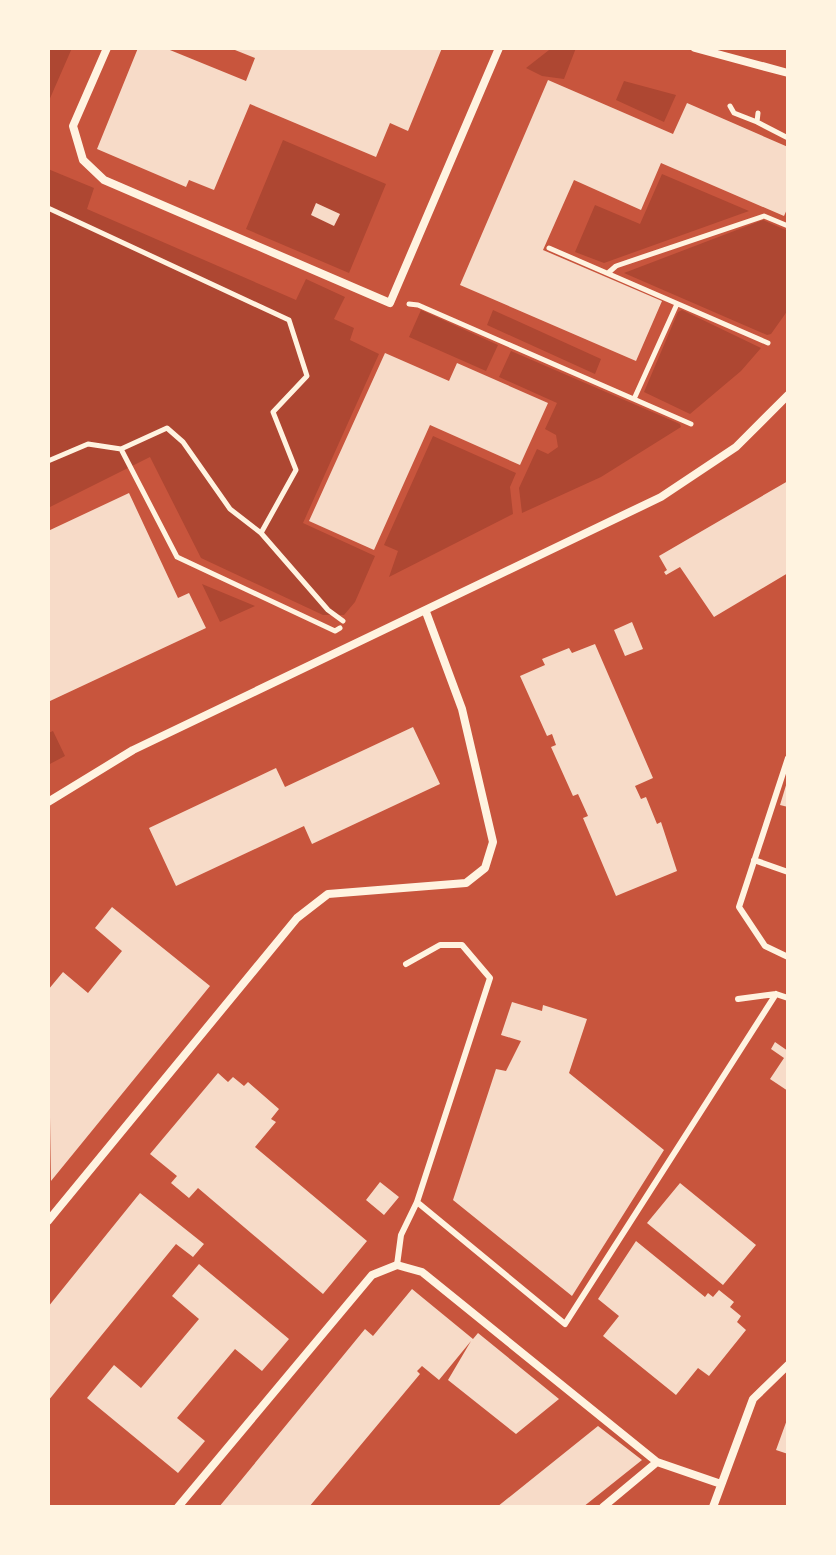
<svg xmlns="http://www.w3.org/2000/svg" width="836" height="1555" font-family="'Space Grotesk',sans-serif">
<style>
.green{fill:#ae4732}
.building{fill:#f7dbc8}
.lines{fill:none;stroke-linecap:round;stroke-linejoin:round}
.path{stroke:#fff3e0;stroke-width:5}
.service{stroke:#fff3e0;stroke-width:6}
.minor{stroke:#fff3e0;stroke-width:8}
</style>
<rect width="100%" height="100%" fill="#c8553d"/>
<!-- green -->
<path class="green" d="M 48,48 L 72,48 L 48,103 Z
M 576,48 L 564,79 L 542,76 L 526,68 L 549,50 Z
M 624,81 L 676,95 L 664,122 L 616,100 Z
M 283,140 L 386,184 L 349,273 L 246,229 Z
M 48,169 L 94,188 L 87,209 L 296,300 L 306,279 L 345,297 L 334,319 L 354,328 L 350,340 L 379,354 L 303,523 L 375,556 L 355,602 L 344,615 L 323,615 L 201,558 L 150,457 L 48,508 Z
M 662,174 L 749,211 L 604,263 L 575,252 L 595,205 L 640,224 Z
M 763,220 L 788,231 L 788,310 L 771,334 L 767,335 L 624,273 Z
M 421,310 L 498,345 L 486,371 L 409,337 Z
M 493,310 L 601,359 L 595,374 L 487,325 Z
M 682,310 L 761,348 L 741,371 L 690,414 L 644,392 L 678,312 Z
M 511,351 L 680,424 L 681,427 L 601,477 L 522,513 L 519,488 L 537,449 L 548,454 L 558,447 L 556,435 L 545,429 L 557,403 L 499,377 Z
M 433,436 L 516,473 L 510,487 L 513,514 L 389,577 L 398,551 L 384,545 Z
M 202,584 L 255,606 L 220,622 Z
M 53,731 L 65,756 L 48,765 L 48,733 Z"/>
<!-- building -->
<path class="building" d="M 138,48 L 165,48 L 246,81 L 255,58 L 230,48 L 442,48 L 408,131 L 390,123 L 376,157 L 250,104 L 214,190 L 189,180 L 186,187 L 97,149 Z
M 548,80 L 673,134 L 687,103 L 788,147 L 788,207 L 784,216 L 661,163 L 641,210 L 574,180 L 543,250 L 662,301 L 636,361 L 460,285 Z
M 316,203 L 340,214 L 334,226 L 311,215 Z
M 385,353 L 449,381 L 457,363 L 548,403 L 520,465 L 430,425 L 374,550 L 309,521 Z
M 788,481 L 788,573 L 714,617 L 680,567 L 666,575 L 664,572 L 667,570 L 659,556 Z
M 129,493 L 178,598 L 189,593 L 206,628 L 50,701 L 48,531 Z
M 632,622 L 643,649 L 625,656 L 614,630 Z
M 595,644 L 653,778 L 635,786 L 641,799 L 646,797 L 657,824 L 661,822 L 677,871 L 616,896 L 583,818 L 588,816 L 578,794 L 573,796 L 551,747 L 556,745 L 552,734 L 547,736 L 520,676 L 545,665 L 542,659 L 569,648 L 572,653 Z
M 413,727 L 440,784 L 312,844 L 304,826 L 176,886 L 149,828 L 276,768 L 285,787 Z
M 787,782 L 788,782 L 788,807 L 780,805 Z
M 112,907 L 210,986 L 51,1181 L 48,990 L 63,972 L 88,993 L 122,951 L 95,928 Z
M 512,1002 L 542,1011 L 543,1005 L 587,1019 L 569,1073 L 664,1150 L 572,1296 L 453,1200 L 496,1069 L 506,1071 L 521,1041 L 501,1035 Z
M 775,1042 L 788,1051 L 788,1091 L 770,1079 L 784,1058 L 771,1049 Z
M 218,1073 L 228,1082 L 233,1077 L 244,1086 L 248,1082 L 279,1109 L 271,1119 L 276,1122 L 255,1147 L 367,1241 L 323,1294 L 198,1188 L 189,1198 L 171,1183 L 177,1176 L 150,1154 Z
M 380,1182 L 399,1197 L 384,1215 L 366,1200 Z
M 680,1183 L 756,1245 L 723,1285 L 647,1223 Z
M 140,1193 L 204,1244 L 193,1257 L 176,1244 L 48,1401 L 48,1307 Z
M 636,1241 L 705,1297 L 708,1293 L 713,1297 L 719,1290 L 734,1302 L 730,1307 L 741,1316 L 737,1322 L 746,1330 L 709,1376 L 698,1368 L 676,1395 L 603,1336 L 619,1316 L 598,1299 Z
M 199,1264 L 289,1339 L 262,1371 L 235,1349 L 177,1418 L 205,1441 L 178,1473 L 87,1398 L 114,1365 L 141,1388 L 199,1319 L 172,1296 Z
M 412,1289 L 473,1339 L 478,1333 L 559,1399 L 516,1434 L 448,1380 L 471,1341 L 439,1380 L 422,1366 L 417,1371 L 420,1374 L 309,1507 L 219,1507 L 365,1329 L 373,1336 Z
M 788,1417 L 788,1454 L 776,1450 Z
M 598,1426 L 642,1460 L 583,1507 L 497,1507 Z"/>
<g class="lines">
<!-- path -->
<path class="path" d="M 730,106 L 734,113 L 757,122
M 758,113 L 757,122 L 788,138
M 48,208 L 289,320 L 307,376 L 273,412 L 296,470 L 261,533 L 328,610 L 343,621
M 549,248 L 768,343
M 608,273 L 616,266 L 764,216 L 788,226
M 409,304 L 418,305 L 691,424
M 634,399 L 677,304
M 121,449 L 167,428 L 183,442 L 230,509 L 261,533
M 48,461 L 88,444 L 121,449 L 177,557 L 335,631 L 340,628"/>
<!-- service -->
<path class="service" d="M 788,758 L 739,907 L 765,946 L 788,957
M 754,860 L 788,872
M 738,999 L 776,994 L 788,998
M 417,1202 L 565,1324 L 776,994
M 397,1265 L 401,1235 L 417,1202 L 490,978 L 462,945 L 440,945 L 406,964"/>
<!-- minor -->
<path class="minor" d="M 107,48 L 73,126 L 83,160 L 104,180 L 390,303 L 499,48
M 695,48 L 788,73
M 48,802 L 133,750 L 661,497 L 736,447 L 788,395
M 48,1221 L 297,918 L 328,894 L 466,883 L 485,868 L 493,842 L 462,709 L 426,612
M 178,1507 L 372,1275 L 397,1265 L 422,1272 L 657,1462 L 721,1484
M 603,1507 L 657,1462
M 713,1507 L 753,1399 L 788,1365"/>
</g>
<!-- border -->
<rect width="836" height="1555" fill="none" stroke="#fff3e0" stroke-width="100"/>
</svg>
